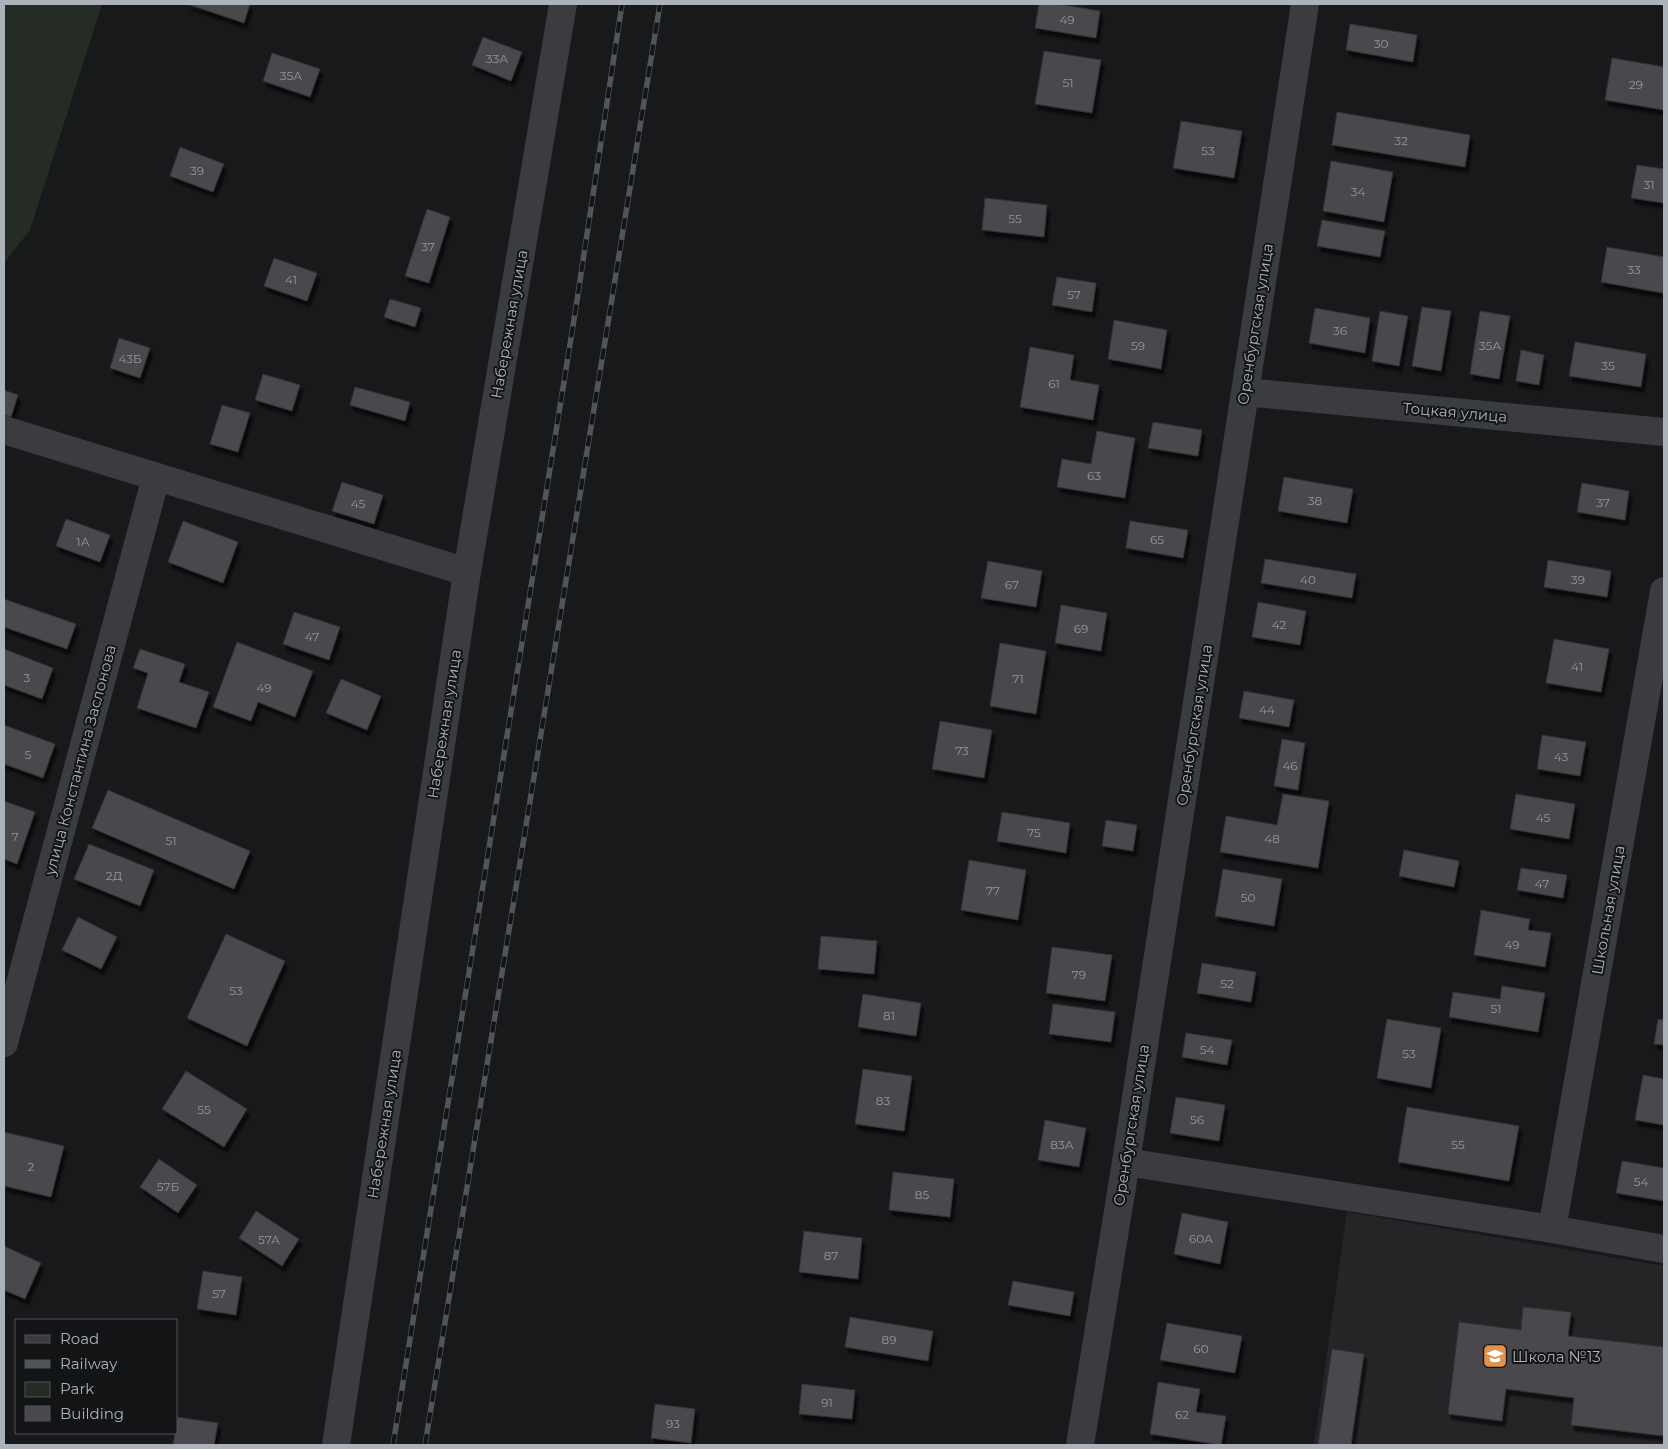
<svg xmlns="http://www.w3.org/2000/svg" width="1668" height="1449" font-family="Montserrat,sans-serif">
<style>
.built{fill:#252527}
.green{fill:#252c25}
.building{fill:#48494d;stroke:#333336;filter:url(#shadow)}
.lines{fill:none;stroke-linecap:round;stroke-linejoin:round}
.minor{stroke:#3a3c3f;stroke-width:28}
.rail-casing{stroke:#515458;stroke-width:5.5}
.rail{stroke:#131415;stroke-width:4;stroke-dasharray:11;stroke-linecap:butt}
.labels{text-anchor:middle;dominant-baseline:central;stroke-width:4;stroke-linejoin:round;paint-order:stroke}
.number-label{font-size:12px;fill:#93989e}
.street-label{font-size:15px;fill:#acb2b9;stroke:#131415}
.poi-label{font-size:15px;fill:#acb2b9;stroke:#131415;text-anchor:start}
</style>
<defs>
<filter id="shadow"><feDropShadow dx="3" dy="5.5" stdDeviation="1" flood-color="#0009"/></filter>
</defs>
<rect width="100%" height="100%" fill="#18191a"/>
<!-- built -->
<path class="built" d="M 1347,1212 L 1664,1266 L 1664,1445 L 1314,1445 Z"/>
<!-- green -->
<path class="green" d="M 4,4 L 102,4 L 30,230 L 4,263 Z"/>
<!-- building -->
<path class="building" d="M 187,4 L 250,4 L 244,23 Z
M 1039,4 L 1058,4 L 1100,11 L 1096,38 L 1035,28 Z
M 1350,24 L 1417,35 L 1413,62 L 1346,50 Z
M 483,37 L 522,52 L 511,81 L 472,65 Z
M 1044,51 L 1101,60 L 1092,113 L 1035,104 Z
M 272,53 L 320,69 L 310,97 L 263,81 Z
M 1612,58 L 1664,67 L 1664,110 L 1605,100 Z
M 1337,112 L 1470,135 L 1465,167 L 1332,145 Z
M 1181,121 L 1242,131 L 1234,178 L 1173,168 Z
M 180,147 L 224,164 L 213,192 L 170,176 Z
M 1331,161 L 1393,172 L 1384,222 L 1323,211 Z
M 1637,165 L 1664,169 L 1664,203 L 1631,198 Z
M 985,198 L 1047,205 L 1044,237 L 982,230 Z
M 427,209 L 450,217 L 429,283 L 405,276 Z
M 1322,220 L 1385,231 L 1380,257 L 1317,246 Z
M 1607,247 L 1664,257 L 1663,293 L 1601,282 Z
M 274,258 L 317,273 L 307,301 L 264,286 Z
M 1057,277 L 1096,283 L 1092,312 L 1052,305 Z
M 390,299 L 421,308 L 415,327 L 384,317 Z
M 1422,307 L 1451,311 L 1441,371 L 1412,366 Z
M 1315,308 L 1370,318 L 1365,353 L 1309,343 Z
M 1380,311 L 1408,316 L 1399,366 L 1372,361 Z
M 1480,311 L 1510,316 L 1499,379 L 1470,374 Z
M 1114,320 L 1167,330 L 1161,369 L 1108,359 Z
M 119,338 L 150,348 L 140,378 L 110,368 Z
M 1575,342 L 1646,354 L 1641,387 L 1569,376 Z
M 1030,347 L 1074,355 L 1070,380 L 1099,385 L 1093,420 L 1020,407 Z
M 1521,350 L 1544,355 L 1539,385 L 1516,381 Z
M 263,374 L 300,385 L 292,411 L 255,400 Z
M 355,387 L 410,402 L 405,421 L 350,405 Z
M 4,390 L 18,395 L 11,417 L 4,415 Z
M 222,405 L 250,413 L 238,452 L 210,444 Z
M 1153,422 L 1202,430 L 1198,456 L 1148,448 Z
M 1097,431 L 1135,438 L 1125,498 L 1057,487 L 1062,459 L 1091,464 Z
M 1284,477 L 1353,489 L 1347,523 L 1278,511 Z
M 342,482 L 383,495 L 374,524 L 332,511 Z
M 1582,483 L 1629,491 L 1625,520 L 1577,512 Z
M 66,519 L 110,535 L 100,562 L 56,546 Z
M 183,521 L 238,542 L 223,583 L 168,562 Z
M 1130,521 L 1188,530 L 1183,558 L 1126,548 Z
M 1265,559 L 1356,574 L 1352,598 L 1261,583 Z
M 1548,560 L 1611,571 L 1607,597 L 1544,587 Z
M 988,561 L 1042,571 L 1036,607 L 981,598 Z
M 4,599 L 76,624 L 67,649 L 4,627 Z
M 1258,602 L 1306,611 L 1300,645 L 1252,637 Z
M 1061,605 L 1107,613 L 1101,651 L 1055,643 Z
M 294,612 L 340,627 L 329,660 L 283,644 Z
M 1554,639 L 1609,649 L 1601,692 L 1546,683 Z
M 237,642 L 313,671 L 295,717 L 258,702 L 251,721 L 213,707 Z
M 1000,643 L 1046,651 L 1036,714 L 990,706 Z
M 4,649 L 53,668 L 42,699 L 4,685 Z
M 140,649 L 185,664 L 179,682 L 209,692 L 196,728 L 137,708 L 148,673 L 133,668 Z
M 341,679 L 381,696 L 367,730 L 326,713 Z
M 1244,691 L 1294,700 L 1289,727 L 1239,718 Z
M 940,721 L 992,730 L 984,778 L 932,769 Z
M 4,725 L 55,744 L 43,778 L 4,764 Z
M 1542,735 L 1586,742 L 1580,776 L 1537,769 Z
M 1282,739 L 1305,743 L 1298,790 L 1274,786 Z
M 108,790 L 250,851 L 234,889 L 92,828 Z
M 1283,794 L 1329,801 L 1318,868 L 1220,852 L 1226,816 L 1277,825 Z
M 1516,794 L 1575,804 L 1569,839 L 1510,829 Z
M 4,801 L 35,812 L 17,864 L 4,859 Z
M 1002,812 L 1070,823 L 1066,853 L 997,841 Z
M 1106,820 L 1137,825 L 1133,851 L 1102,846 Z
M 89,844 L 154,870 L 140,906 L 74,879 Z
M 1404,850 L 1459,861 L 1454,887 L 1399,876 Z
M 969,860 L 1026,870 L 1018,920 L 961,910 Z
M 1521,868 L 1567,875 L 1563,898 L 1517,890 Z
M 1223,869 L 1282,879 L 1274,926 L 1215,916 Z
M 1481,910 L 1530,919 L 1528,930 L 1551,933 L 1545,967 L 1474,955 Z
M 78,917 L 117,937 L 101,969 L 62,950 Z
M 226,934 L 285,961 L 247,1046 L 187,1018 Z
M 821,936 L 877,941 L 874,974 L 818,969 Z
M 1052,947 L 1112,955 L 1105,1001 L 1046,993 Z
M 1202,963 L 1256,972 L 1251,1002 L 1197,993 Z
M 1502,986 L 1545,993 L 1538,1032 L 1449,1017 L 1453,992 L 1500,999 Z
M 863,994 L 921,1003 L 916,1036 L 858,1027 Z
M 1053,1004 L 1115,1012 L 1111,1042 L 1049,1034 Z
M 1387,1019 L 1441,1028 L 1431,1088 L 1377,1078 Z
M 1658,1019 L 1664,1020 L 1664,1045 L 1654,1044 Z
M 1186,1033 L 1232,1040 L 1227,1065 L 1182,1057 Z
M 863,1069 L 912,1076 L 904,1131 L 855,1124 Z
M 186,1071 L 247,1109 L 224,1147 L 162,1109 Z
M 1643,1075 L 1664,1079 L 1664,1125 L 1635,1120 Z
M 1176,1097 L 1225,1105 L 1219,1141 L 1170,1133 Z
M 1407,1107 L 1519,1126 L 1509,1181 L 1398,1162 Z
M 1045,1120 L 1086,1128 L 1079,1167 L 1038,1160 Z
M 4,1132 L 64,1146 L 51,1197 L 4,1186 Z
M 159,1159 L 197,1185 L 178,1213 L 140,1187 Z
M 1622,1161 L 1664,1168 L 1664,1201 L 1616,1193 Z
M 893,1172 L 954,1179 L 950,1217 L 889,1210 Z
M 256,1211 L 299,1239 L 282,1266 L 239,1238 Z
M 1182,1213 L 1228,1222 L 1220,1264 L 1174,1254 Z
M 804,1231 L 862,1238 L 858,1279 L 799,1272 Z
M 4,1246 L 41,1263 L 25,1299 L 4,1290 Z
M 203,1271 L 242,1277 L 236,1315 L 197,1309 Z
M 1013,1281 L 1074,1292 L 1070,1316 L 1008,1305 Z
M 1523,1307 L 1571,1312 L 1568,1336 L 1664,1347 L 1664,1436 L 1571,1425 L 1574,1398 L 1506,1389 L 1502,1421 L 1448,1414 L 1459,1322 L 1521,1330 Z
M 850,1317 L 933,1331 L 928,1361 L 845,1347 Z
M 1167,1323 L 1242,1336 L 1235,1373 L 1160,1360 Z
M 1332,1349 L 1364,1354 L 1351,1445 L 1318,1445 Z
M 1158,1382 L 1200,1389 L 1196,1412 L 1226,1416 L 1221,1445 L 1150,1434 Z
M 802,1384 L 855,1390 L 852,1419 L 799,1414 Z
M 655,1404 L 695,1409 L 691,1443 L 651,1438 Z
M 177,1417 L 218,1423 L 214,1445 L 173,1445 L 175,1433 L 176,1433 Z"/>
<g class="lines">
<!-- minor -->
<path class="minor" d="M 1245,392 L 1664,432
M 4,430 L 467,572
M 4,1043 L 156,477
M 1126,1162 L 1552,1229 L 1664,1249
M 1552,1229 L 1664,591
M 336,1445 L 467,572 L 563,4
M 1080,1445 L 1126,1162 L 1305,4"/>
<defs>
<path id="rail" d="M 393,1445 L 576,307 L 622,4
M 425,1445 L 660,4"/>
</defs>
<!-- rail casing -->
<use href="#rail" class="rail-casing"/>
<!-- rail -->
<use href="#rail" class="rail"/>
</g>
<!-- icons -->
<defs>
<symbol id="school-square" viewBox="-11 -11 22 22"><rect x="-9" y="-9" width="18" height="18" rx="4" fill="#e0934b" stroke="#131415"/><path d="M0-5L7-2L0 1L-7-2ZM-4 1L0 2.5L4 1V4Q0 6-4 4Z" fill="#fff"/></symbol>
</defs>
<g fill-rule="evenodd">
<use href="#school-square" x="1481" y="1342" width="28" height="28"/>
</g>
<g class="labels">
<!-- number labels -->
<g class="number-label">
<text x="1067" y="19">49</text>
<text x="1381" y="43">30</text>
<text x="497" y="58">33А</text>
<text x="291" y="75">35А</text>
<text x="1068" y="82">51</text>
<text x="1636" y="84">29</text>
<text x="1401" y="140">32</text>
<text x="1208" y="150">53</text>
<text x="197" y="170">39</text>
<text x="1649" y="184">31</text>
<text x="1358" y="191">34</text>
<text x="1015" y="218">55</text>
<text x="428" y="246">37</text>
<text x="1634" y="269">33</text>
<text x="291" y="279">41</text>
<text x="1074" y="294">57</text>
<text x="1340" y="330">36</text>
<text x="1138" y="345">59</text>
<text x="1490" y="345">35А</text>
<text x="130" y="358">43Б</text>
<text x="1608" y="365">35</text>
<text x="1054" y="383">61</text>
<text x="1094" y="475">63</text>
<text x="1315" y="500">38</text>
<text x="1603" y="502">37</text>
<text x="358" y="503">45</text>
<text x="1157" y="539">65</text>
<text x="83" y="541">1А</text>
<text x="1308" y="579">40</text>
<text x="1578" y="579">39</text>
<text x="1012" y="584">67</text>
<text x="1279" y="624">42</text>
<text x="1081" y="628">69</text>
<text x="312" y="636">47</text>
<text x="1577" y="666">41</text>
<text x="27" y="677">3</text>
<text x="1018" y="678">71</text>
<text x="264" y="687">49</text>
<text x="1267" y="709">44</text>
<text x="962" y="750">73</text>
<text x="28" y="754">5</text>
<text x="1561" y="756">43</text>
<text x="1290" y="765">46</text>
<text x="1543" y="817">45</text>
<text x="1034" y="832">75</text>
<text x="15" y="836">7</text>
<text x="1272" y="838">48</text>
<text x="171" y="840">51</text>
<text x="114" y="875">2Д</text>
<text x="1542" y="883">47</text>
<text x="993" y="890">77</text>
<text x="1248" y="897">50</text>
<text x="1512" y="944">49</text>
<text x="1079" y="974">79</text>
<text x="1227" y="983">52</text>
<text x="236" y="990">53</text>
<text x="1496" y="1008">51</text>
<text x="889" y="1015">81</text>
<text x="1207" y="1049">54</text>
<text x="1409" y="1053">53</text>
<text x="883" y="1100">83</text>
<text x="204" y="1109">55</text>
<text x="1197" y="1119">56</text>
<text x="1062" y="1144">83А</text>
<text x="1458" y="1144">55</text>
<text x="31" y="1166">2</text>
<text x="1641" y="1181">54</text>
<text x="168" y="1186">57Б</text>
<text x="922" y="1194">85</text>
<text x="1201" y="1238">60А</text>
<text x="269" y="1239">57А</text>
<text x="831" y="1255">87</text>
<text x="219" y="1293">57</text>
<text x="889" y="1339">89</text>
<text x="1201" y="1348">60</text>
<text x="827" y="1402">91</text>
<text x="1182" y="1414">62</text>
<text x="673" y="1423">93</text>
</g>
<!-- street labels -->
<g class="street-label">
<text transform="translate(509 324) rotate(-80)">Набережная улица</text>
<text transform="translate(1255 324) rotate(-81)">Оренбургская улица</text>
<text transform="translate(1455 412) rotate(5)">Тоцкая улица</text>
<text transform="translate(444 724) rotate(-81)">Набережная улица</text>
<text transform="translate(1194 725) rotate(-81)">Оренбургская улица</text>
<text transform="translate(80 760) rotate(-75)">улица Константина Заслонова</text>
<text transform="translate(1608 910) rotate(-80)">Школьная улица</text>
<text transform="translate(384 1124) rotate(-81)">Набережная улица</text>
<text transform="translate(1131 1125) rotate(-81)">Оренбургская улица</text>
</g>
<!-- poi labels -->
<g class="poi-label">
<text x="1512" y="1356">Школа №13</text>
</g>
</g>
<!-- border -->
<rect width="1668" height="1449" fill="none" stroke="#acb2b9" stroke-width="10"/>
<!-- legend -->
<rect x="15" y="1319" width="162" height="115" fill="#131415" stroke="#505357"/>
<rect x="25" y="1335" width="25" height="8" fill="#3a3c3f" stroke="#505357"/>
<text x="60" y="1344" font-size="15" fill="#acb2b9">Road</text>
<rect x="25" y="1360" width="25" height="8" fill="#515458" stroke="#505357"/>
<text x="60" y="1369" font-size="15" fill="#acb2b9">Railway</text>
<rect x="25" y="1382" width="25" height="15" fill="#252c25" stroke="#505357"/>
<text x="60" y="1394" font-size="15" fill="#acb2b9">Park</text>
<rect x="25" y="1406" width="25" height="15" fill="#48494d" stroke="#505357"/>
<text x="60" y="1419" font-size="15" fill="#acb2b9">Building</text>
</svg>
